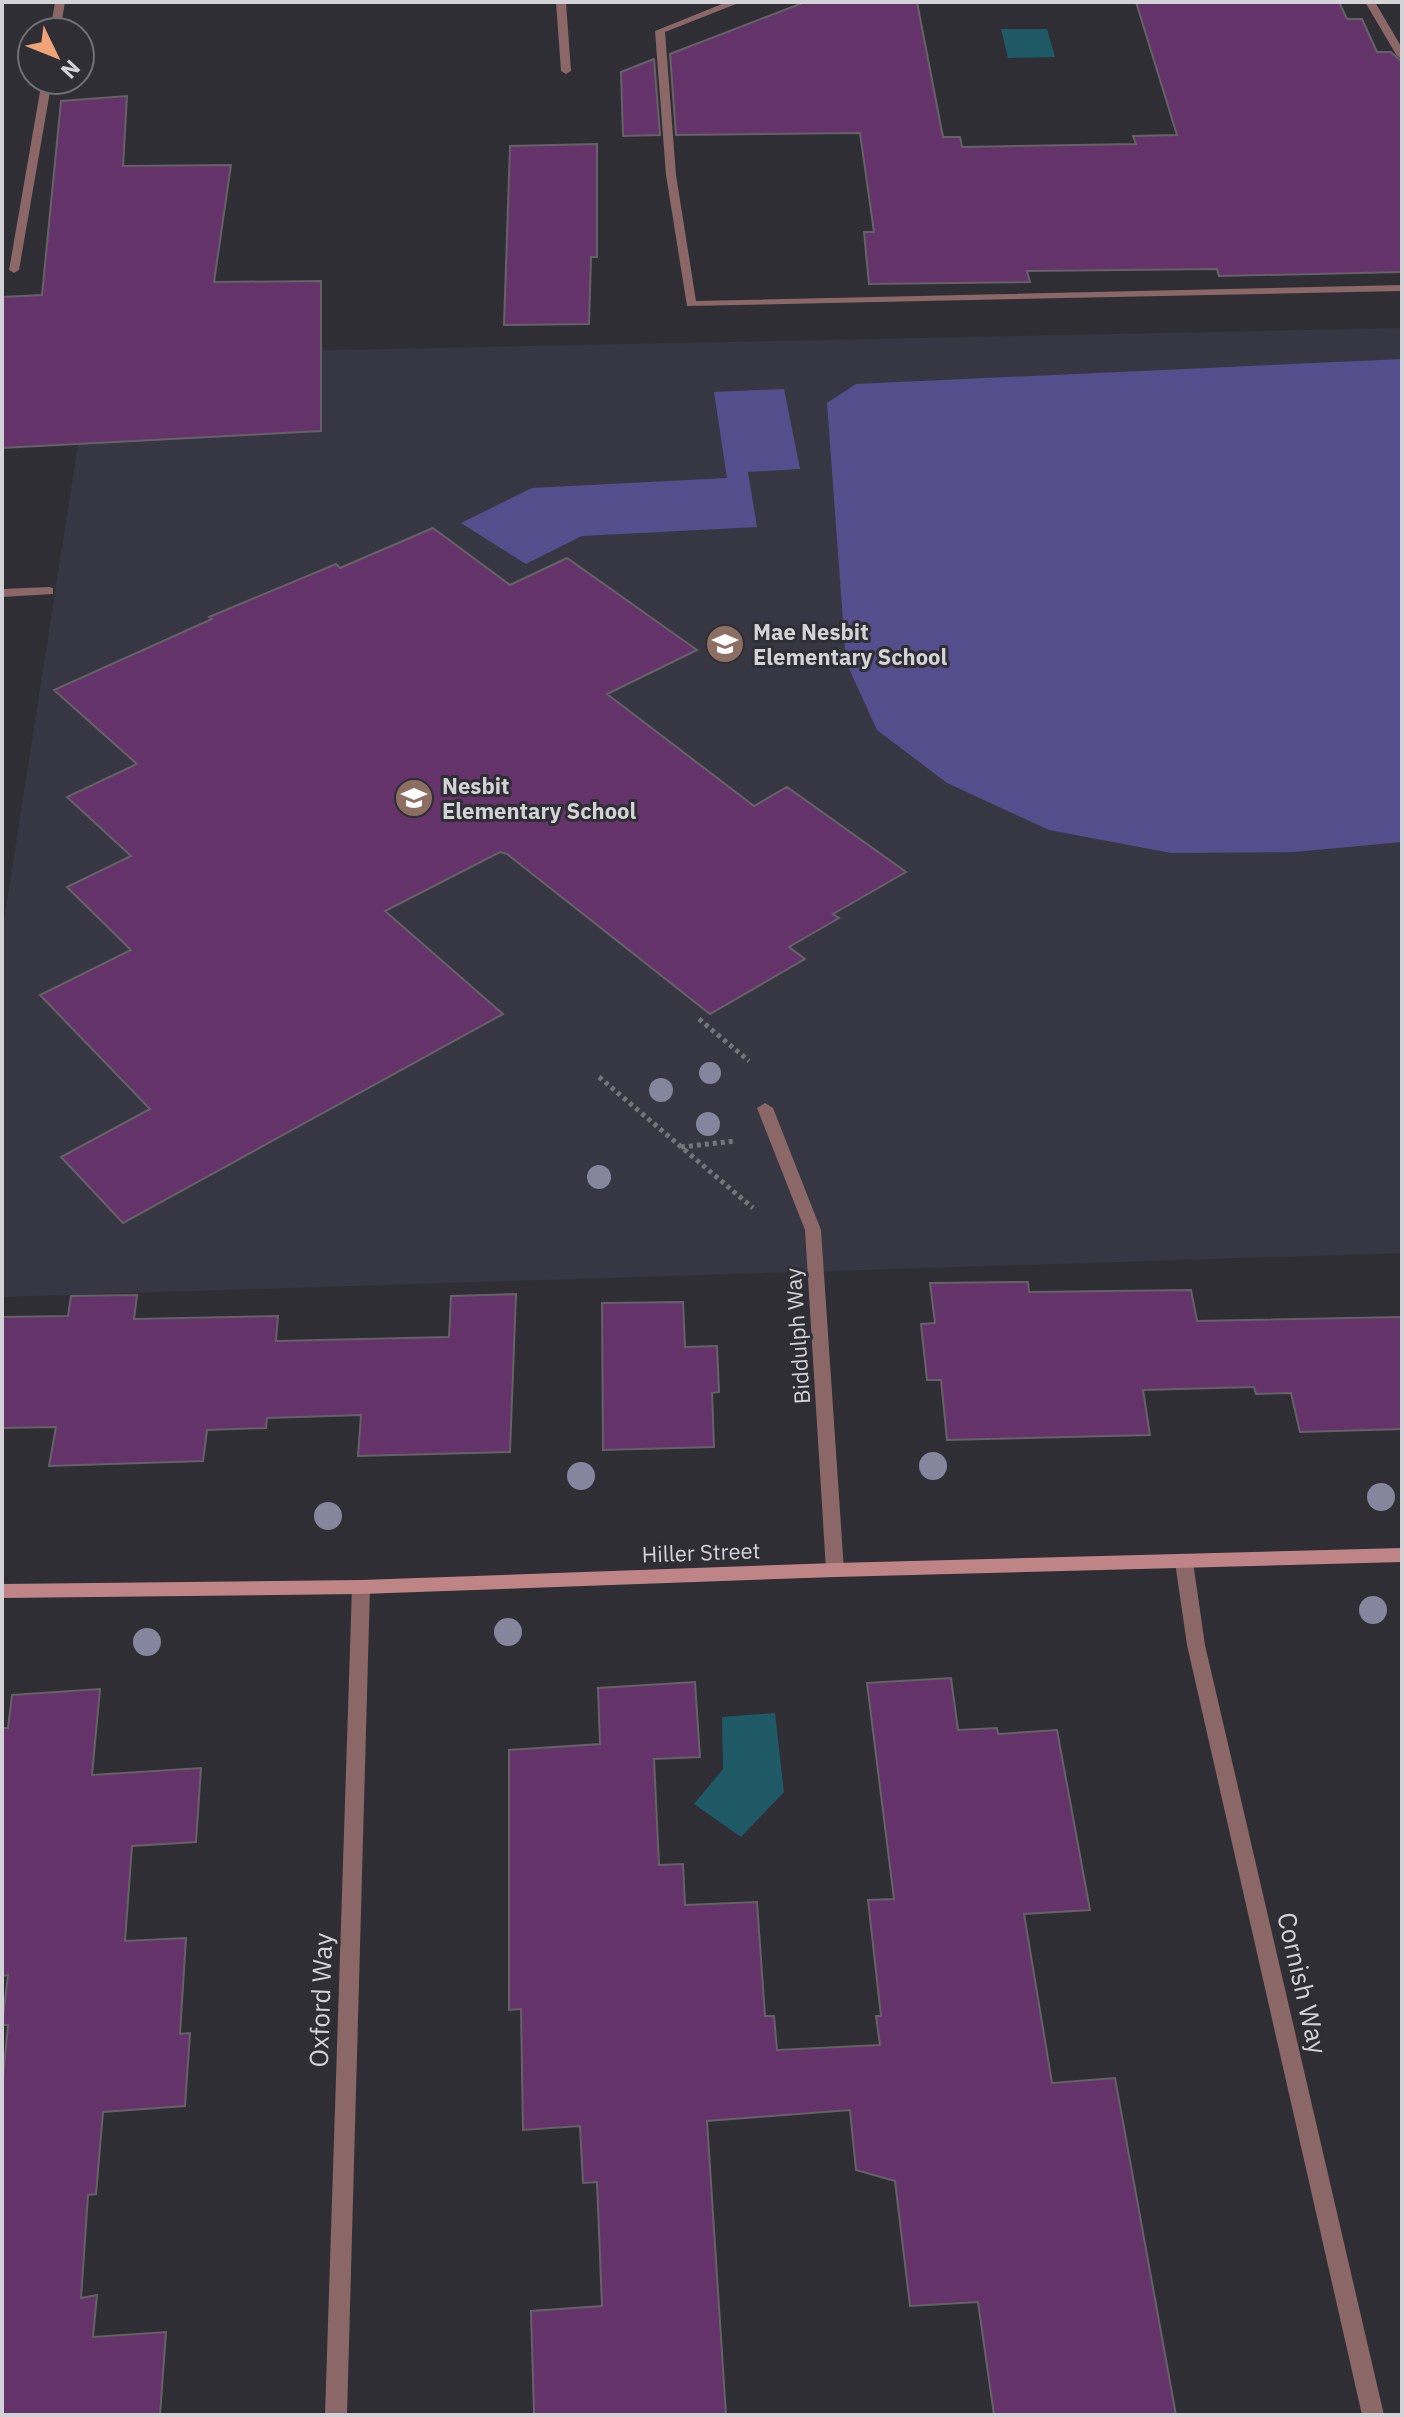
<svg xmlns="http://www.w3.org/2000/svg" width="1404" height="2417" font-family="'IBM Plex Sans',sans-serif">
<style>
.built{fill:#373743}
.green{fill:#554e8d}
.water{fill:#1e5965}
.building{fill:#63336a;stroke:#666167;stroke-width:2}
.lines{fill:none;stroke-linecap:round;stroke-linejoin:round}
.path{stroke:#74747a;stroke-width:5;stroke-dasharray:4 4;stroke-linecap:butt}
.lane{fill:#8b6767;fill-rule:evenodd}
.street{fill:#8b6767;fill-rule:evenodd}
.secondary{fill:#bf8586;fill-rule:evenodd}
.tree{fill:#85859d}
.labels{text-anchor:middle;dominant-baseline:central;stroke-width:6;stroke-linejoin:round;paint-order:stroke}
.poi-label{font-size:22px;font-weight:bold;fill:#d3d3d7;stroke:#2e2e34;text-anchor:start}
.street-label{font-size:22px;fill:#d3d3d7;stroke:#2e2e34}
.near-street-label{font-size:26px;fill:#d3d3d7;stroke:#2e2e34}
</style>
<rect width="100%" height="100%" fill="#2e2e34"/>
<!-- built -->
<path class="built" d="M 1402,328 L 1402,1253 L 2,1297 L 2,933 L 92,355 Z"/>
<!-- green -->
<path class="green" d="M 1402,359 L 1402,842 L 1294,852 L 1171,853 L 1049,830 L 947,783 L 877,730 L 846,662 L 827,403 L 856,384 Z
M 784,389 L 800,469 L 748,472 L 757,527 L 582,536 L 526,564 L 461,523 L 532,488 L 727,478 L 714,392 Z"/>
<!-- water -->
<path class="water" d="M 1001,29 L 1047,29 L 1055,57 L 1008,58 Z
M 775,1713 L 784,1792 L 741,1837 L 694,1804 L 723,1769 L 722,1717 Z"/>
<!-- building -->
<path class="building" d="M 805,2 L 917,2 L 943,137 L 960,137 L 962,147 L 1136,144 L 1133,136 L 1177,135 L 1136,2 L 1339,2 L 1347,19 L 1362,19 L 1377,52 L 1391,52 L 1402,62 L 1402,272 L 1219,276 L 1217,269 L 1027,271 L 1030,282 L 869,284 L 864,232 L 874,232 L 860,133 L 676,135 L 670,54 Z
M 654,59 L 660,135 L 623,136 L 621,72 Z
M 127,96 L 123,166 L 231,165 L 214,282 L 321,281 L 321,431 L 2,448 L 2,297 L 42,295 L 61,101 Z
M 597,144 L 597,257 L 591,257 L 589,324 L 504,325 L 510,146 Z
M 433,528 L 510,585 L 567,558 L 697,650 L 607,694 L 754,806 L 787,787 L 906,872 L 833,914 L 839,918 L 789,947 L 805,959 L 710,1014 L 507,854 L 500,852 L 385,911 L 503,1014 L 123,1223 L 61,1157 L 150,1109 L 40,995 L 131,950 L 67,887 L 131,856 L 67,797 L 137,764 L 54,690 L 212,619 L 209,617 L 336,564 L 340,568 Z
M 1028,1282 L 1029,1292 L 1191,1290 L 1197,1321 L 1402,1317 L 1402,1429 L 1300,1432 L 1291,1393 L 1256,1394 L 1254,1387 L 1143,1390 L 1150,1435 L 947,1440 L 941,1380 L 927,1380 L 921,1324 L 935,1323 L 930,1283 Z
M 516,1294 L 510,1452 L 358,1456 L 361,1415 L 267,1418 L 266,1428 L 207,1430 L 203,1461 L 49,1466 L 56,1427 L 2,1428 L 2,1317 L 68,1316 L 71,1296 L 137,1295 L 134,1319 L 278,1316 L 276,1341 L 449,1337 L 451,1296 Z
M 683,1302 L 685,1347 L 717,1346 L 719,1392 L 712,1393 L 714,1447 L 603,1450 L 602,1303 Z
M 951,1678 L 958,1730 L 997,1728 L 998,1734 L 1057,1730 L 1090,1910 L 1024,1914 L 1052,2083 L 1115,2078 L 1176,2415 L 994,2415 L 978,2302 L 910,2306 L 895,2181 L 856,2170 L 850,2110 L 707,2121 L 726,2415 L 534,2415 L 531,2311 L 602,2306 L 597,2182 L 583,2183 L 580,2126 L 523,2130 L 521,2009 L 509,2010 L 509,1750 L 600,1744 L 598,1688 L 695,1682 L 700,1757 L 654,1759 L 659,1865 L 683,1864 L 685,1905 L 757,1902 L 765,2016 L 774,2016 L 777,2050 L 880,2045 L 876,2016 L 881,2016 L 868,1900 L 894,1899 L 867,1683 Z
M 100,1689 L 92,1775 L 201,1768 L 196,1842 L 132,1846 L 125,1941 L 186,1938 L 180,2034 L 190,2033 L 185,2106 L 103,2112 L 96,2194 L 88,2195 L 81,2298 L 97,2295 L 93,2337 L 166,2332 L 160,2415 L 2,2415 L 2,2088 L 8,2025 L 2,2025 L 8,1975 L 2,1976 L 2,1728 L 8,1728 L 12,1695 Z"/>
<g class="lines">
<!-- path -->
<path class="path" d="M 699,1019 L 749,1061
M 599,1077 L 753,1208
M 681,1147 L 735,1141"/>
<!-- lane -->
<path class="lane" d="M 55,2 L 65,2 L 60,32 L 50,32 Z
M 556,2 L 566,2 L 571,71 L 566,74 L 561,71 Z
M 727,2 L 741,2 L 665,32 L 676,175 L 696,301 L 1402,285 L 1402,291 L 687,306 L 666,175 L 655,31 Z
M 1365,2 L 1375,2 L 1402,48 L 1402,59 L 1397,56 Z
M 42,80 L 52,80 L 19,270 L 14,273 L 9,270 Z"/>
<!-- street -->
<path class="street" d="M 49,587 L 53,588 L 53,594 L 2,597 L 2,589 Z
M 765,1103 L 773,1108 L 821,1230 L 844,1570 L 841,1575 L 835,1577 L 829,1575 L 826,1570 L 805,1230 L 757,1108 Z
M 1184,1555 L 1190,1557 L 1193,1562 L 1205,1645 L 1384,2415 L 1362,2415 L 1187,1645 L 1175,1562 L 1178,1557 Z
M 361,1580 L 367,1582 L 370,1587 L 347,2415 L 325,2415 L 352,1587 L 355,1582 Z"/>
<!-- secondary -->
<path class="secondary" d="M 1402,1548 L 1402,1562 L 835,1577 L 361,1594 L 2,1598 L 2,1584 L 361,1580 L 835,1563 Z"/>
</g>
<!-- trees -->
<g class="tree">
<circle cx="710" cy="1073" r="11"/>
<circle cx="661" cy="1090" r="12"/>
<circle cx="708" cy="1124" r="12"/>
<circle cx="599" cy="1177" r="12"/>
<circle cx="933" cy="1466" r="14"/>
<circle cx="581" cy="1476" r="14"/>
<circle cx="1381" cy="1497" r="14"/>
<circle cx="328" cy="1516" r="14"/>
<circle cx="1373" cy="1610" r="14"/>
<circle cx="508" cy="1632" r="14"/>
<circle cx="147" cy="1642" r="14"/>
</g>
<!-- icons -->
<defs>
<symbol id="school-disc" viewBox="-11 -11 22 22"><circle r="9.5" fill="#8d6e63" stroke="#2e2e34"/><path d="M0-5L7-2L0 1L-7-2ZM-4 1L0 2.5L4 1V4Q0 6-4 4Z" fill="#fff"/></symbol>
</defs>
<g fill-rule="evenodd">
<use href="#school-disc" x="703" y="622" width="44" height="44"/>
<use href="#school-disc" x="392" y="776" width="44" height="44"/>
</g>
<g class="labels">
<!-- poi labels -->
<g class="poi-label">
<text x="753" y="631">Mae Nesbit<tspan x="753" dy="25">Elementary School</tspan></text>
<text x="442" y="785">Nesbit<tspan x="442" dy="25">Elementary School</tspan></text>
</g>
<!-- street labels -->
<g class="street-label">
<text transform="translate(797 1336) rotate(-94)">Biddulph Way</text>
<text transform="translate(701 1552) rotate(-2)">Hiller Street</text>
</g>
<!-- near-street labels -->
<g class="near-street-label">
<text transform="translate(1303 1983) rotate(77)">Cornish Way</text>
<text transform="translate(320 2000) rotate(-88)">Oxford Way</text>
</g>
</g>
<!-- border -->
<rect width="1404" height="2417" fill="none" stroke="#d3d3d7" stroke-width="8"/>
<!-- north arrow -->
<g transform="translate(56 56) rotate(133)"><circle r="38" fill="#2e2e34" stroke="#707075" stroke-width="2"/>
<path d="M0-6L14 30L0 20L-14 30Z" fill="#efa377"/>
<text y="-12" font-size="22" font-weight="bold" text-anchor="middle" fill="#d3d3d7">N</text>
</g>
</svg>
